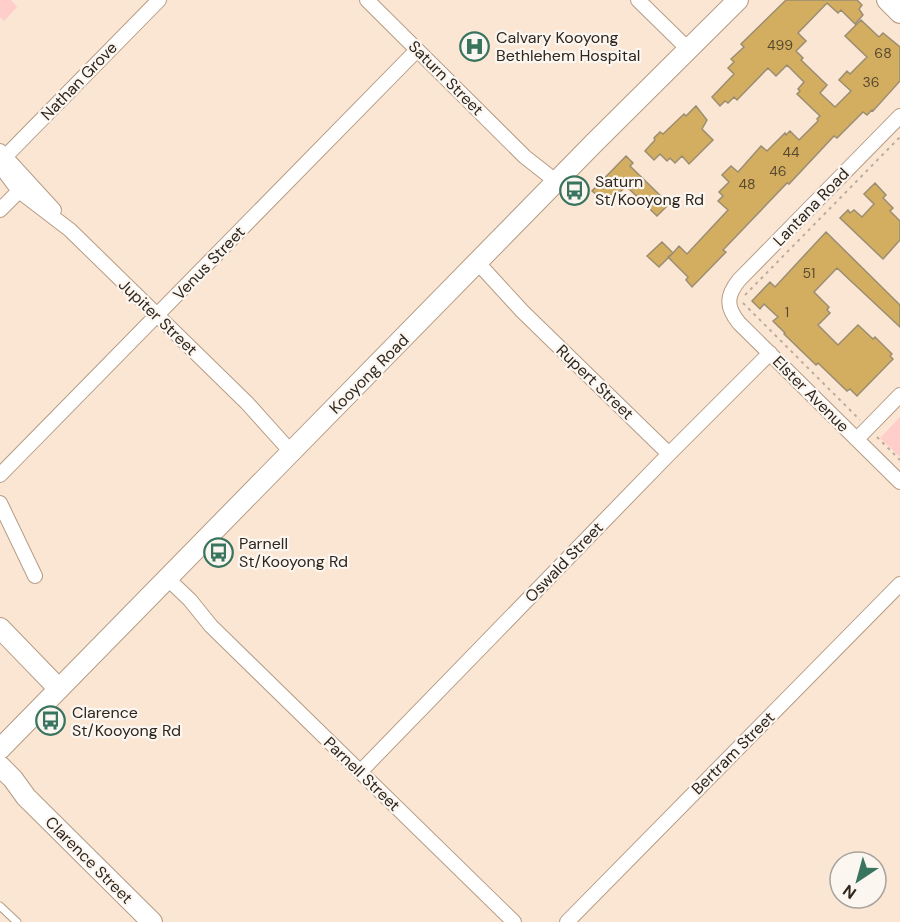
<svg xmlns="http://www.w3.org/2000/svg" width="900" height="922" font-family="'DM Sans',sans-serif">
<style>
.green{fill:#ffcdca}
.building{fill:#d3ae61;stroke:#9b8d71;stroke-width:1.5}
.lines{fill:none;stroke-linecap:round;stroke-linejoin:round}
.lane-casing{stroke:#b59c85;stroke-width:9}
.street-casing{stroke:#b59c85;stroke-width:16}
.secondary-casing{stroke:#b59c85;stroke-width:22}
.path{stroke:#bcab9b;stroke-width:2;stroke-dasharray:3 4.5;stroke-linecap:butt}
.lane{stroke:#fff;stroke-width:7}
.street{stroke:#fff;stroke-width:14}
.secondary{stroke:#fff;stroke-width:20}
.labels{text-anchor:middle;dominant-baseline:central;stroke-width:4.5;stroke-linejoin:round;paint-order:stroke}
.number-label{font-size:14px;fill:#58482e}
.poi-label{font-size:16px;fill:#2f261d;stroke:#fcf6f1;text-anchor:start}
.street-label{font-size:16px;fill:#2f261d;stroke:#fcf6f1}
</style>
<rect width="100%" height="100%" fill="#fbe6d3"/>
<!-- green -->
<path class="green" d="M 0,0 L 11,0 L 17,7 L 4,21 L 0,17 Z
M 900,417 L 900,457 L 880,438 Z"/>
<!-- building -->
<path class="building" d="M 786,0 L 857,0 L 862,5 L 859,9 L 863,15 L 855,24 L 841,10 L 838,13 L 827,3 L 798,33 L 806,41 L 796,51 L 803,58 L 801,60 L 827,85 L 820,93 L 835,107 L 851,91 L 839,80 L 847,71 L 850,74 L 867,57 L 845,36 L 861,20 L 879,37 L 883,33 L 900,47 L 900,81 L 873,111 L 872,110 L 867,115 L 863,112 L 837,138 L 834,136 L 789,184 L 787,183 L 723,250 L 726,252 L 692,287 L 686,280 L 688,277 L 668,257 L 673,253 L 659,267 L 647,256 L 662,242 L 673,253 L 679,246 L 687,254 L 728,210 L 718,201 L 723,196 L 719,192 L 729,182 L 722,175 L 731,166 L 738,172 L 761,146 L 767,151 L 785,133 L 786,135 L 790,131 L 799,140 L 818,121 L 817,119 L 820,116 L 797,94 L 800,91 L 798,89 L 804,82 L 787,65 L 776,76 L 768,68 L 737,100 L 734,97 L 728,103 L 725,101 L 720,106 L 712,97 L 734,74 L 728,68 L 734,62 L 731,59 L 744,47 L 741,44 Z
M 696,106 L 707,120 L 702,129 L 713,140 L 689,164 L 682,156 L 675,163 L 670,158 L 667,161 L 660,154 L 654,160 L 645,151 L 655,140 L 654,138 L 660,132 L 663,134 L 684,114 L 686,116 Z
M 626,156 L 633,163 L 630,166 L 669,204 L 657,216 L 626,186 L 607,205 L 604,202 L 602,205 L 595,198 L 598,196 L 592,191 Z
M 875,183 L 886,195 L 883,198 L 893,208 L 890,211 L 900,221 L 900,240 L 883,259 L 840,218 L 848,210 L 850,213 L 854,210 L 862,217 L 874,204 L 864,194 Z
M 826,232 L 900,305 L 900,327 L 837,268 L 814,292 L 829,307 L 827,310 L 830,313 L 818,325 L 838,345 L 858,325 L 873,339 L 875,337 L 892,354 L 890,356 L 893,359 L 857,396 L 850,389 L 847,391 L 818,363 L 816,365 L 784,334 L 785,333 L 773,321 L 778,317 L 764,304 L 760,309 L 752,301 L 770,282 L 775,287 Z"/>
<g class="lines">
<defs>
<path id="lane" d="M 0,906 L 17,922"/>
<path id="street" d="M 367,0 L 525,157 L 557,182
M 638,0 L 689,50
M 900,116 L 739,280 C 726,296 726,307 739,323 L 900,482
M 0,151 L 54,210
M 0,162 L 159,0
M 0,166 L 19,191 L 70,230 L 247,403 L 292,453
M 0,210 L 24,186
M 478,263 L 522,311 L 669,454
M 857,439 L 900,395
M 0,475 L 417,50
M 0,503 L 35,576
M 168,579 L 190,600 L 211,626 L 514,922
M 360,772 L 669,454 L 770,353
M 567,922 L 900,584"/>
<path id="secondary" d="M 887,0 L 900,13
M 0,628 L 59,689
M 0,749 L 594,143 L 738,0
M 0,766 L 13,779 L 26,797 L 152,922"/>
</defs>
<!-- lane casing -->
<use href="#lane" class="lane-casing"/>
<!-- street casing -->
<use href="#street" class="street-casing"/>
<!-- secondary casing -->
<use href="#secondary" class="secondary-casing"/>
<!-- path -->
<path class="path" d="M 745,295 L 900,137
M 743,303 L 860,420
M 877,437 L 900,460"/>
<!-- lane -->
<use href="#lane" class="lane"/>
<!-- street -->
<use href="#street" class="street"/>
<!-- secondary -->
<use href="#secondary" class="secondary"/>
</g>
<!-- icons -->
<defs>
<symbol id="hospital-ring" viewBox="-11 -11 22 22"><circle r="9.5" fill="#fcf6f1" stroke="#39745e" stroke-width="1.5"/><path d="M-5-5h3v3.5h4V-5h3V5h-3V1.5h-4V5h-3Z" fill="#39745e"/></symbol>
<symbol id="bus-ring" viewBox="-11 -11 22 22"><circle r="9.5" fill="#fcf6f1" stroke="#39745e" stroke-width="1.5"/><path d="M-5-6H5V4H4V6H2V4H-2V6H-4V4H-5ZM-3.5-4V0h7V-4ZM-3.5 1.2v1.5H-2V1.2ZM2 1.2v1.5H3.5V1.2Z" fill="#39745e"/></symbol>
</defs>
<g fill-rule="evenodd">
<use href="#hospital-ring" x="458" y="30" width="33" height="33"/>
<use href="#bus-ring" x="558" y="174" width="33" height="33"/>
<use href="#bus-ring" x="202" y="536" width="33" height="33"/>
<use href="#bus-ring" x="34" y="704" width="33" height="33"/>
</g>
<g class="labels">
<!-- number labels -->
<g class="number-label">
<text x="780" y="45">499</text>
<text x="883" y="53">68</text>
<text x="871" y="82">36</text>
<text x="791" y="152">44</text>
<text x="778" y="171">46</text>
<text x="747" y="184">48</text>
<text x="809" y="273">51</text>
<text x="787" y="312">1</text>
</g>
<!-- poi labels -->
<g class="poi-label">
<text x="496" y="37">Calvary Kooyong<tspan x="496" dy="18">Bethlehem Hospital</tspan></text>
<text x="595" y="181">Saturn<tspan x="595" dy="18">St/Kooyong Rd</tspan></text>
<text x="239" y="543">Parnell<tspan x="239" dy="18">St/Kooyong Rd</tspan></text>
<text x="72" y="712">Clarence<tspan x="72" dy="18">St/Kooyong Rd</tspan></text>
</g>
<!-- street labels -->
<g class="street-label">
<text transform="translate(446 78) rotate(45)">Saturn Street</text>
<text transform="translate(79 81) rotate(-46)">Nathan Grove</text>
<text transform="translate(811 207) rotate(-46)">Lantana Road</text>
<text transform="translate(209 263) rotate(-46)">Venus Street</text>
<text transform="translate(158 317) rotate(44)">Jupiter Street</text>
<text transform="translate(369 374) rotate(-45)">Kooyong Road</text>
<text transform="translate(595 382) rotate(44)">Rupert Street</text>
<text transform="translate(811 394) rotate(45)">Elster Avenue</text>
<text transform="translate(564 562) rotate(-46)">Oswald Street</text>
<text transform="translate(733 753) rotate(-45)">Bertram Street</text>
<text transform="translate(362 774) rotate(44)">Parnell Street</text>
<text transform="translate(89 860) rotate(45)">Clarence Street</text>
</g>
</g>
<!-- north arrow -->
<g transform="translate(858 880) rotate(216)"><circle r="28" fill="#fcf6f1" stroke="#aaa39c" stroke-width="1.5"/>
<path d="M0-4.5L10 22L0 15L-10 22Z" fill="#39745e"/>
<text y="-9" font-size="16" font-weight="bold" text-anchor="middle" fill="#2f261d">N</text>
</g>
</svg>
